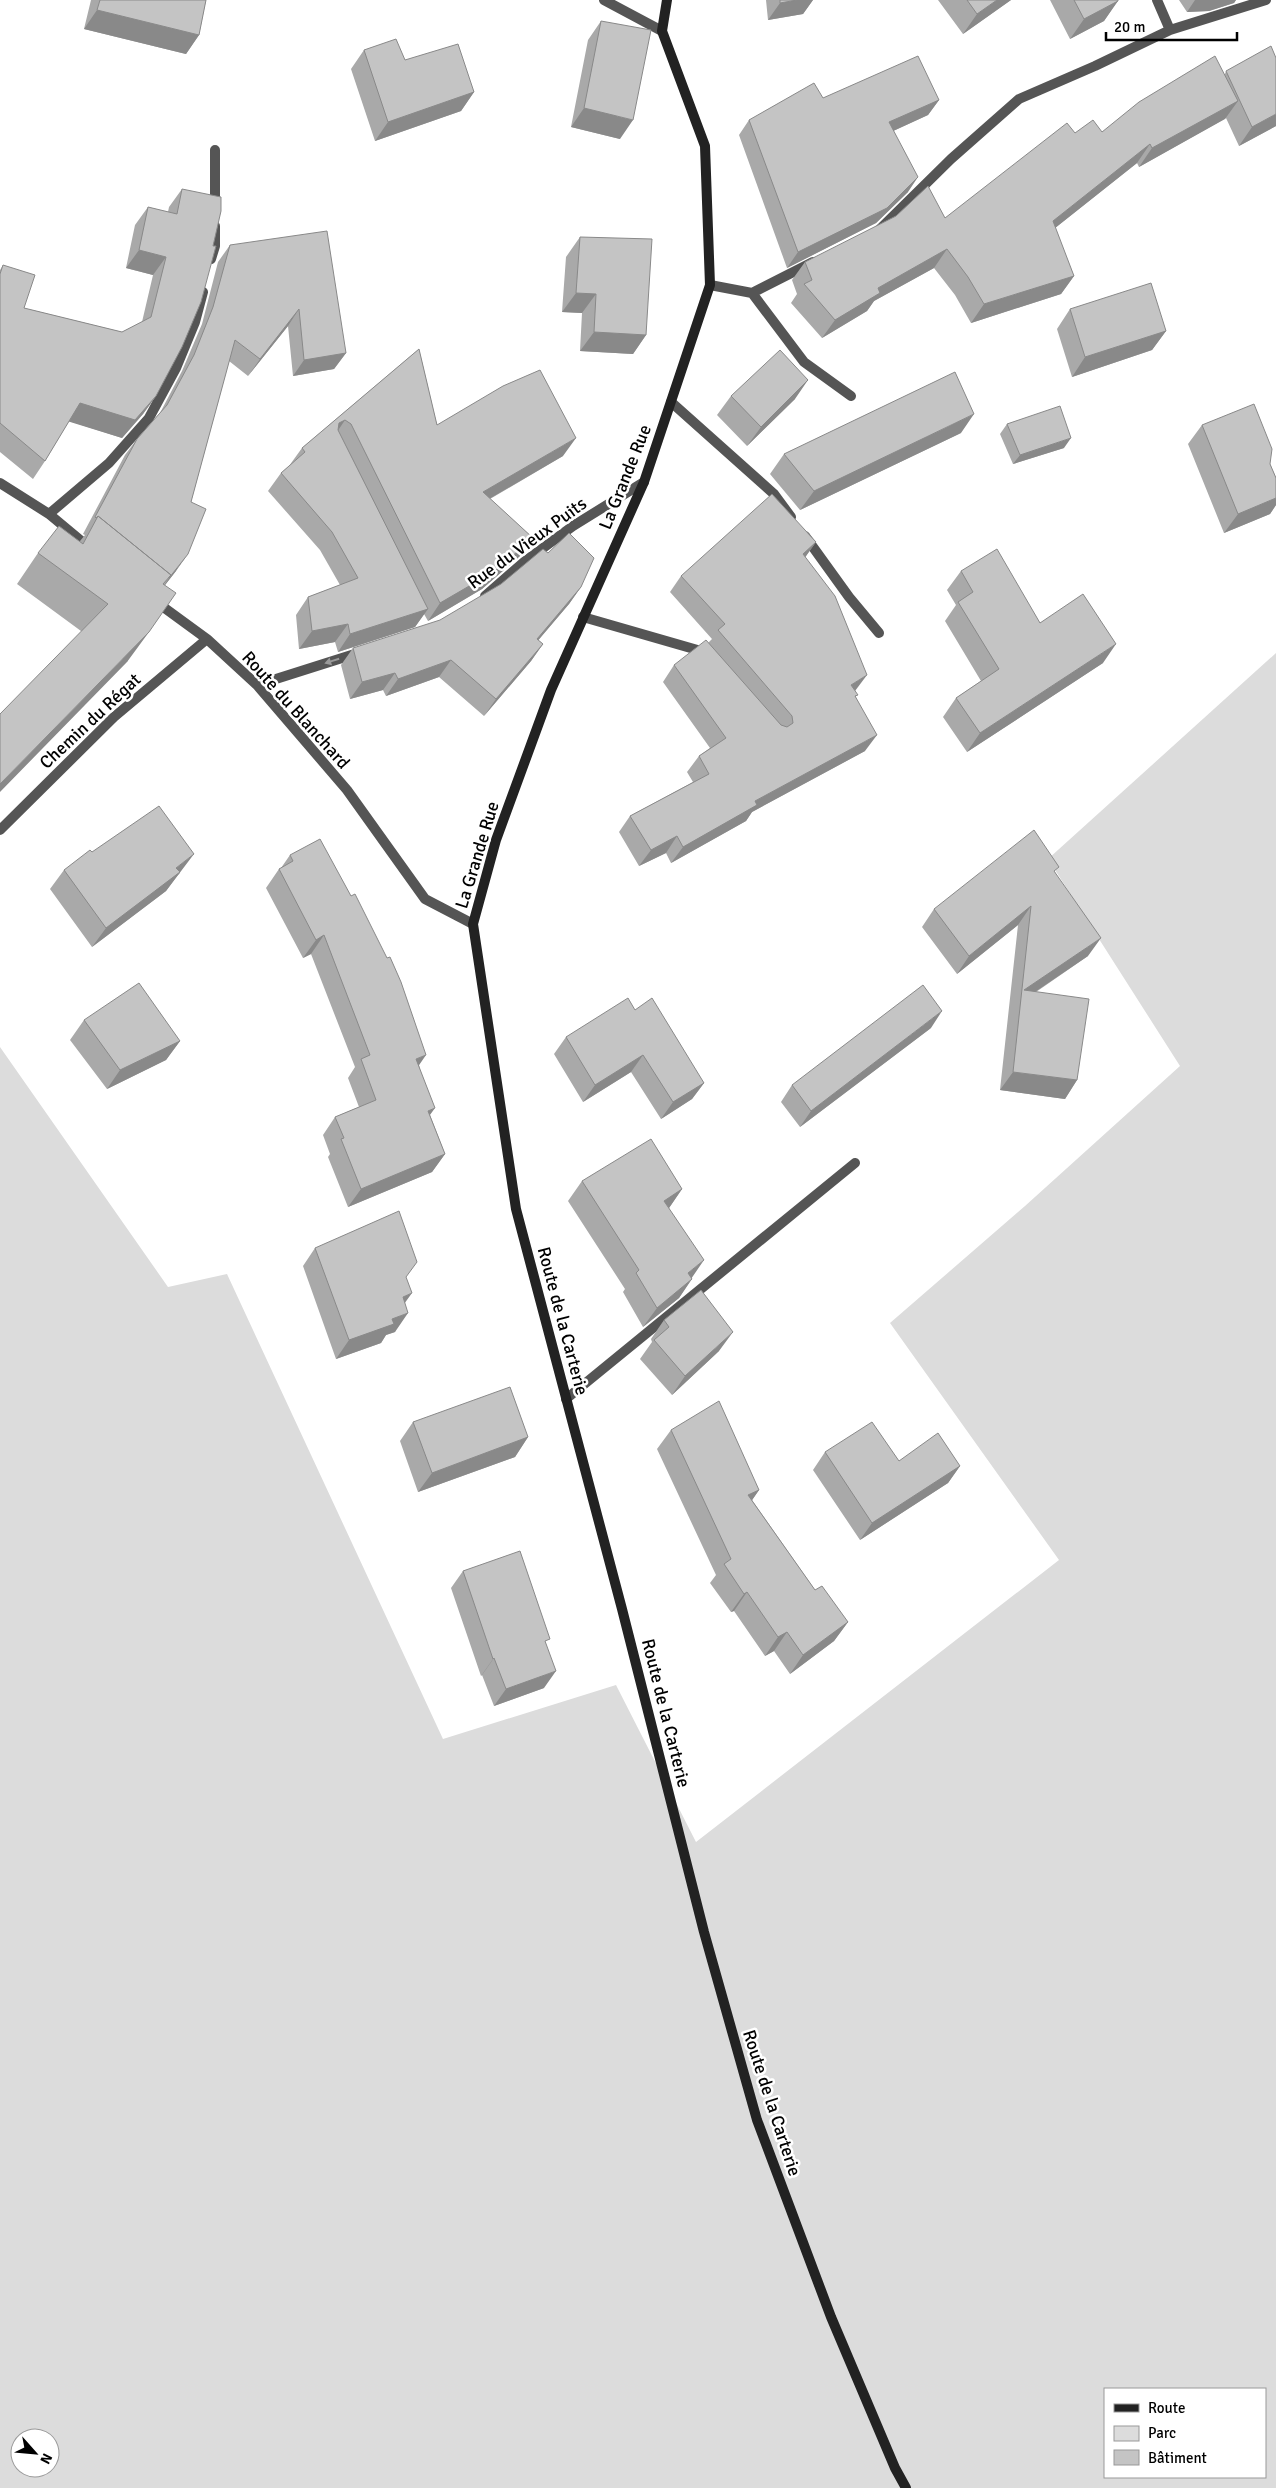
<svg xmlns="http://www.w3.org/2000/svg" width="1276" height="2488" font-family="Signika,sans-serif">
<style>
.green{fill:#dcdcdc;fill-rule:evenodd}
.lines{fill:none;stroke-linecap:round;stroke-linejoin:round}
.lane{stroke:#555;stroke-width:10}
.street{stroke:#555;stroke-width:10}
.secondary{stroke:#222;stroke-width:10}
.wall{fill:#a9a9a9}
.shaded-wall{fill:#898989}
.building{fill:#c4c4c4;stroke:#898989}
.oneway{fill:#999}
.labels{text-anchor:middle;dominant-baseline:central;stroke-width:5;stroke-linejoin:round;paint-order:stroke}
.street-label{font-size:18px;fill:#000;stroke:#fff}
</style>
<rect width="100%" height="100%" fill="#fff"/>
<!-- green -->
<path class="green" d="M 1276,653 L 1276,2488 L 0,2488 L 0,1047 L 168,1287 L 227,1274 L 443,1739 L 616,1685 L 696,1842 L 1059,1560 L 890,1323 L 1025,1206 L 1180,1066 L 1048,859 ZM 1105,2389 L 1265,2389 L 1265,2477 L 1105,2477 ZM 20,2438 L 50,2438 L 50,2468 L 20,2468 Z"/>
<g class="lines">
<!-- lane -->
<path class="lane" d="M 566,1399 L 855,1163"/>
<!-- street -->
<path class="street" d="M 604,0 L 662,31
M 1157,0 L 1170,30
M 215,209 L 215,150
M 880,229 L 951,159 L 1019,99 L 1095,66 L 1170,30 L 1266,0
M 211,259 L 215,246 L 215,226
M 710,285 L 752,293 L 813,262
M 752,293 L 804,362 L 851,396
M 671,402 L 774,494 L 791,517
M 0,483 L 49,514 L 91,549
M 49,514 L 109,463 L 149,418 L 176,368 L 195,322 L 203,292
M 805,536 L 849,597 L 879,633
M 485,596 L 524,562 L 573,526 L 644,482
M 155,601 L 207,639 L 257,685 L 347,790 L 425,899 L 473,924
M 583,617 L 701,651 L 705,655
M 257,685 L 361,652
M 0,830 L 114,717 L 207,639"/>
<!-- secondary -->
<path class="secondary" d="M 667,0 L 662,31 L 705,146 L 710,285 L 644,482 L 551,690 L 496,840 L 473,924 L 516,1209 L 622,1609 L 704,1932 L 757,2120 L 831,2317 L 895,2468 L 906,2488"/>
</g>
<!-- wall -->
<path class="wall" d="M 91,0 L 206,0 L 199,35 L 186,54 L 84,29 Z
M 766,0 L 813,0 L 803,14 L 768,20 Z
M 938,0 L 1011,0 L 963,34 Z
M 1050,0 L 1118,0 L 1104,21 L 1070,39 Z
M 1179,0 L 1236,0 L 1234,3 L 1209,11 L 1187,12 Z
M 601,21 L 620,139 L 571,127 L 588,40 Z
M 364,50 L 405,60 L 474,92 L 461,111 L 375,141 L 351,69 Z
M 1226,71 L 1276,126 L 1239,146 L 1226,118 L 1139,167 L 1137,163 L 1055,228 L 1074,276 L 1061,294 L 971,323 L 955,295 L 934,268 L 874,301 L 867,311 L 822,338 L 791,303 L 797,294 L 792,280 L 805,262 L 945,218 L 1075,133 L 1102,132 L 1225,74 Z
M 823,98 L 939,100 L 928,115 L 893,131 L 908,192 L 876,223 L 787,268 L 739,135 L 749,120 Z
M 182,189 L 156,396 L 143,414 L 122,438 L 69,421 L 45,461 L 33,479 L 0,452 L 0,270 L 3,265 L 24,308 L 122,332 L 142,322 L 153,275 L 126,268 L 135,225 L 148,207 L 168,212 L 169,207 Z
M 580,237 L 646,335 L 633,354 L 580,351 L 582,313 L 562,312 L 566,257 Z
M 230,245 L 346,353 L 334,369 L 293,376 L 288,326 L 248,376 L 229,361 L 191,502 L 176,571 L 165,585 L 127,662 L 81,631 L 17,584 L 38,553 L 80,541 L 85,535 L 83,534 L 125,455 L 137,439 L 160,413 L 182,371 L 202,324 L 218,262 Z
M 1070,309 L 1166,331 L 1152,350 L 1072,377 L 1057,329 Z
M 419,349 L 437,425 L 563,456 L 490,499 L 533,538 L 520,556 L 482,589 L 428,621 L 424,614 L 415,627 L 338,652 L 335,642 L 299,649 L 296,615 L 308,597 L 340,585 L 320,550 L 268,491 L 281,473 L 289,466 L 302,448 Z
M 731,396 L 795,399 L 747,446 L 717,415 Z
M 1007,424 L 1064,448 L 1013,464 L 1000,434 Z
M 1202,425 L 1270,464 L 1276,478 L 1276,505 L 1270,514 L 1224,533 L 1188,444 Z
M 961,433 L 800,510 L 770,474 L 784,454 Z
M 816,542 L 805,557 L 855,691 L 865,751 L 752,812 L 746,821 L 671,863 L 666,853 L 639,866 L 619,832 L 630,816 L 693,782 L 687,772 L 699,756 L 710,748 L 663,682 L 674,665 L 708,643 L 712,639 L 670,592 L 681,576 Z
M 961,571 L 1103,663 L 967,752 L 943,717 L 956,698 L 981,681 L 945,621 L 956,605 L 947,590 Z
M 581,587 L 569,604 L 538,640 L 543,644 L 531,661 L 484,716 L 439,677 L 386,696 L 383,690 L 350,699 L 341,665 L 353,648 Z
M 92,852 L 180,873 L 177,876 L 166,891 L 92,947 L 50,889 L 64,870 Z
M 290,855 L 419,1065 L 430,1115 L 445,1154 L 432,1172 L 348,1207 L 328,1157 L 330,1154 L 323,1135 L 335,1117 L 359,1107 L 348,1078 L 355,1067 L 311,954 L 303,958 L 266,888 L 279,869 L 281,868 Z
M 1055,872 L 1088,956 L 1036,992 L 1077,1080 L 1065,1099 L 1000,1090 L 1018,925 L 957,974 L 922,927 L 934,909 Z
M 635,1010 L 704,1083 L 692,1099 L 661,1119 L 631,1072 L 583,1102 L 554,1054 L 566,1037 Z
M 84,1020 L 180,1041 L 166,1060 L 107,1089 L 70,1040 Z
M 931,1028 L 800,1127 L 781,1102 L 792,1085 Z
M 582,1181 L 682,1189 L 669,1208 L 692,1278 L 679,1298 L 643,1327 L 623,1292 L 625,1289 L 568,1201 Z
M 315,1248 L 406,1277 L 404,1303 L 395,1332 L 386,1335 L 381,1343 L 336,1359 L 303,1266 Z
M 664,1320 L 719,1351 L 672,1395 L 640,1359 L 652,1342 L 651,1339 Z
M 413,1422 L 528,1437 L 515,1457 L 418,1492 L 400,1441 Z
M 671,1430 L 759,1490 L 752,1500 L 815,1590 L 848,1622 L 834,1641 L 790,1674 L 774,1651 L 765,1656 L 734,1611 L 731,1612 L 710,1583 L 716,1575 L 657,1449 Z
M 825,1452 L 899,1461 L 960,1466 L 948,1483 L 860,1540 L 813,1470 Z
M 463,1571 L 546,1644 L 544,1688 L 494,1706 L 482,1675 L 481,1676 L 451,1588 Z"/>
<!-- shaded-wall -->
<path class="shaded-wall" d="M 797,0 L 813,0 L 803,14 L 768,20 L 780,3 Z
M 997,0 L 1011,0 L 963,34 L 977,14 Z
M 1195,0 L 1236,0 L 1234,3 L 1209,11 L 1187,12 Z
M 1118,1 L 1104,21 L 1070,39 L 1084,19 Z
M 97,10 L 199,35 L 186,54 L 84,29 Z
M 474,92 L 461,111 L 375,141 L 388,122 Z
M 939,100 L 928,115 L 878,138 L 889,122 Z
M 1238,101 L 1225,119 L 1139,167 L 1152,148 Z
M 584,108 L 633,120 L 620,139 L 571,127 Z
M 1276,114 L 1276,126 L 1239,146 L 1252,127 Z
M 1150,144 L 1137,163 L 1040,240 L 1053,221 Z
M 918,177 L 908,192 L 876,223 L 787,268 L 798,252 Z
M 947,249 L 934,268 L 874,301 L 867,311 L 822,338 L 835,320 L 878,288 Z
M 139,250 L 166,257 L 153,275 L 126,268 Z
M 1074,276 L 1061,294 L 971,323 L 984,304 Z
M 576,293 L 596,294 L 582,313 L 562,312 Z
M 299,309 L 288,326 L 248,376 L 260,359 Z
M 1166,331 L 1152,350 L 1072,377 L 1085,357 Z
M 594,332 L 646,335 L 633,354 L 580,351 Z
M 346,353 L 334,369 L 293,376 L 304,360 Z
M 808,380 L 795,399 L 747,446 L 761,427 Z
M 156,396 L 143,414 L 122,438 L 67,421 L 80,403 Z
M 974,414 L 961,433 L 800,510 L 814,491 Z
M 345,420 L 333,438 L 339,423 Z
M 576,438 L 563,456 L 470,510 L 483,492 Z
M 1071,438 L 1064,448 L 1013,464 L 1020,455 Z
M 1276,498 L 1276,505 L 1270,514 L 1224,533 L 1238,514 Z
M 533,538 L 520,556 L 482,589 L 428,621 L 440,603 Z
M 816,542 L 804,559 L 803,554 Z
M 188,554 L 176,571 L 158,594 L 169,578 Z
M 581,587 L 569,604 L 525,656 L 537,639 Z
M 428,609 L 415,627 L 338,652 L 350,634 Z
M 348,624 L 335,642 L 299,649 L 312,631 Z
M 149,632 L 127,662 L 0,792 L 0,784 Z
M 543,644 L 531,661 L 484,716 L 496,699 Z
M 1116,644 L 1103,663 L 967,752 L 980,733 Z
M 451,660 L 439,677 L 386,696 L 398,679 Z
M 395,673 L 383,690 L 350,699 L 362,682 Z
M 867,675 L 855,691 L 851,685 Z
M 877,735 L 865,751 L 752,812 L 746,821 L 671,863 L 683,847 L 755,801 Z
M 677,836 L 666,853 L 639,866 L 651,850 Z
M 194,854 L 166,891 L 92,947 L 106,928 L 176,868 Z
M 1031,906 L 1018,925 L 957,974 L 969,956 Z
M 324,935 L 311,954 L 303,958 L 316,940 Z
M 1101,938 L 1088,956 L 1020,1002 L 1024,990 Z
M 942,1011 L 931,1028 L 800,1127 L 811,1111 Z
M 180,1041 L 166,1060 L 107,1089 L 120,1070 Z
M 426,1055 L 413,1074 L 416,1059 Z
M 643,1055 L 631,1072 L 583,1102 L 595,1085 Z
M 1013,1072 L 1077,1080 L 1065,1099 L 1000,1090 Z
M 704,1083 L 692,1099 L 661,1119 L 673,1102 Z
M 435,1108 L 422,1126 L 428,1111 Z
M 445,1154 L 432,1172 L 348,1207 L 361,1189 Z
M 682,1189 L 669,1208 L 664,1201 Z
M 704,1260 L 691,1279 L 688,1273 Z
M 692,1279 L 679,1298 L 643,1327 L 657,1308 Z
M 412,1293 L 399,1311 L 403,1297 Z
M 408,1313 L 395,1332 L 386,1335 L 381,1343 L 336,1359 L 349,1340 L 392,1319 Z
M 733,1332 L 719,1351 L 672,1395 L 685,1376 Z
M 528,1437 L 515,1457 L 418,1492 L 432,1473 Z
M 960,1466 L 948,1483 L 860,1540 L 872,1523 Z
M 759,1490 L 746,1509 L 748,1495 Z
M 747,1592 L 734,1611 L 731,1612 L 744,1594 Z
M 848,1622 L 834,1641 L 790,1674 L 803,1655 Z
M 787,1632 L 774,1651 L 765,1656 L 778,1637 Z
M 494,1658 L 482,1675 L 481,1676 L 493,1659 Z
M 556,1671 L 544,1688 L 494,1706 L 506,1689 Z"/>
<!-- building -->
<path class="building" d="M 100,0 L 206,0 L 199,35 L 97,10 Z
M 780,0 L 797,0 L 780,3 Z
M 967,0 L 997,0 L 977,14 Z
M 1074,0 L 1118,0 L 1118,1 L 1084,19 Z
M 601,21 L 651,30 L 633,120 L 584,108 Z
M 396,39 L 405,60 L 458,44 L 474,92 L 388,122 L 364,50 Z
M 1271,46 L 1276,58 L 1276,114 L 1252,127 L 1226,71 Z
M 918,56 L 939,100 L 889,122 L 918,177 L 887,208 L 798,252 L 749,120 L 814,83 L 823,98 Z
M 1215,56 L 1238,101 L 1152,148 L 1150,144 L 1053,221 L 1074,276 L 984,304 L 968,277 L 947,249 L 878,288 L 880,293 L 835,320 L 804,284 L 812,280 L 805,262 L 896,216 L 928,186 L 945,218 L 1067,123 L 1075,133 L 1093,120 L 1102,132 L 1139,102 Z
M 182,189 L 221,197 L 221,211 L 213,246 L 216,246 L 201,302 L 182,347 L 156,396 L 135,420 L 80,403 L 45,461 L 0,423 L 0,274 L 3,265 L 35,275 L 24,308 L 122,332 L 151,317 L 166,257 L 139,250 L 148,207 L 177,214 Z
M 327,231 L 346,353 L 304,360 L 299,309 L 260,359 L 235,340 L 191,502 L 206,509 L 188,554 L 169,578 L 169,577 L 171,575 L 98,516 L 96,518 L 95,517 L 137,439 L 167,405 L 194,355 L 213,307 L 230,245 Z
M 580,237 L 652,239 L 646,335 L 594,332 L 596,294 L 576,293 Z
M 1151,283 L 1166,331 L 1085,357 L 1070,309 Z
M 419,349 L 437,425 L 503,386 L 540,370 L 576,438 L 483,492 L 533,538 L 495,571 L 440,603 L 351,424 L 345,420 L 339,423 L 338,430 L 428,609 L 350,634 L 348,624 L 312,631 L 308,597 L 358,578 L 332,532 L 281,473 L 305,452 L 302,448 Z
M 780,350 L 808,380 L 761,427 L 731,396 Z
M 955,372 L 974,414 L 814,491 L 784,454 Z
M 1254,404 L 1272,449 L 1270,464 L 1276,478 L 1276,498 L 1238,514 L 1202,425 Z
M 1060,406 L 1071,438 L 1020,455 L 1007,424 Z
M 772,494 L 816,542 L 803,554 L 835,596 L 867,675 L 851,685 L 858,695 L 855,696 L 877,735 L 755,801 L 757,805 L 683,847 L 677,836 L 651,850 L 630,816 L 709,774 L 699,756 L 726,738 L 674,665 L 706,640 L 781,725 L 787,727 L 793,723 L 792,716 L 718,630 L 725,624 L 681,576 Z
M 98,516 L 171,575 L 163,584 L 176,593 L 149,632 L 0,784 L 0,714 L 108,604 L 38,553 L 59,526 L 83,544 Z
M 569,533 L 594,558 L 581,587 L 537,639 L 543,644 L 496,699 L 451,660 L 398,679 L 395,673 L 362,682 L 353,648 L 440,620 L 501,584 L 543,549 L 548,553 Z
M 997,549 L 1040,623 L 1083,594 L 1116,644 L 980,733 L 956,698 L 999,669 L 958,602 L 973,592 L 961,571 Z
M 159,806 L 194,854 L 176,868 L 180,872 L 106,928 L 64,870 L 90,850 L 92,852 Z
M 1034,830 L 1059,867 L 1054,871 L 1101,938 L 1024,990 L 1089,999 L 1077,1080 L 1013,1072 L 1031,906 L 969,956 L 934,909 Z
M 320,839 L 351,896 L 355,894 L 387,958 L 390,957 L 401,982 L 426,1055 L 416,1059 L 435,1108 L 428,1111 L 445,1154 L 361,1189 L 341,1139 L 344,1138 L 335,1117 L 376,1100 L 361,1059 L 370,1055 L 324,935 L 316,940 L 279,869 L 293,861 L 290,855 Z
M 139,983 L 180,1041 L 120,1070 L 84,1020 Z
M 923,985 L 942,1011 L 811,1111 L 792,1085 Z
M 628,998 L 635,1010 L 652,998 L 704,1083 L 673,1102 L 643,1055 L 595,1085 L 566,1037 Z
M 651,1139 L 682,1189 L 664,1201 L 704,1260 L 688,1273 L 692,1279 L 657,1308 L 636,1273 L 639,1270 L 582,1181 Z
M 399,1211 L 417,1262 L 406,1277 L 412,1293 L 403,1297 L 408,1313 L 392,1319 L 394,1324 L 349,1340 L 315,1248 Z
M 701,1290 L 733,1332 L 685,1376 L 654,1340 L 669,1327 L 664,1320 Z
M 510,1387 L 528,1437 L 432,1473 L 413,1422 Z
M 719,1401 L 759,1490 L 748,1495 L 815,1590 L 822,1586 L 848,1622 L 803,1655 L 787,1632 L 778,1637 L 747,1592 L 744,1594 L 724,1564 L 731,1559 L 671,1430 Z
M 872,1422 L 899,1461 L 938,1433 L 960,1466 L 872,1523 L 825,1452 Z
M 520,1551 L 550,1639 L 545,1641 L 556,1671 L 506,1689 L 494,1658 L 493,1659 L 463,1571 Z"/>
<!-- one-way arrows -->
<defs><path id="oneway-solid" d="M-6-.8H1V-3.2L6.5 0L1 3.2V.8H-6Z" transform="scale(1.25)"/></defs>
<use class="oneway" href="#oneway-solid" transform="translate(332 661) rotate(162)"/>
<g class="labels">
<!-- street labels -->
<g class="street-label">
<text transform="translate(625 477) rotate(-68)">La Grande Rue</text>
<text transform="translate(527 543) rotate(-36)">Rue du Vieux Puits</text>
<text transform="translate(296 710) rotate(48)">Route du Blanchard</text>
<text transform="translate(90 721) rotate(-43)">Chemin du Régat</text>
<text transform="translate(477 855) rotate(-73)">La Grande Rue</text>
<text transform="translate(563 1321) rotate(75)">Route de la Carterie</text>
<text transform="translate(666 1713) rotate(76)">Route de la Carterie</text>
<text transform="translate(772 2103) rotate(72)">Route de la Carterie</text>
</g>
</g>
<!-- legend -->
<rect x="1104" y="2388" width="162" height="90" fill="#ffffff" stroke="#999999"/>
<rect x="1114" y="2404" width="25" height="8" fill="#222222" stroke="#999999"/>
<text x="1148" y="2413" font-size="15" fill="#000000">Route</text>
<rect x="1114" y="2426" width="25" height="15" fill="#dcdcdc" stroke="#999999"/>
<text x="1148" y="2438" font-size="15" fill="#000000">Parc</text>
<rect x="1114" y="2450" width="25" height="15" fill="#c4c4c4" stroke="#999999"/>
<text x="1148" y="2463" font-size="15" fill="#000000">Bâtiment</text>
<!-- north arrow -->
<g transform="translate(35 2453) rotate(117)"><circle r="24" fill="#ffffff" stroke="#999999"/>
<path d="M0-4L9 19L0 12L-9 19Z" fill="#000000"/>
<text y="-8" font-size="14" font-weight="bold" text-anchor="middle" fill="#000000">N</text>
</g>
<!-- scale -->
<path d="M1106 32v8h131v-8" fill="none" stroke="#000000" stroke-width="2.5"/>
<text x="1114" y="32" font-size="15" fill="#000000" stroke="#ffffff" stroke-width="4" paint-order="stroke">20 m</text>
</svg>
